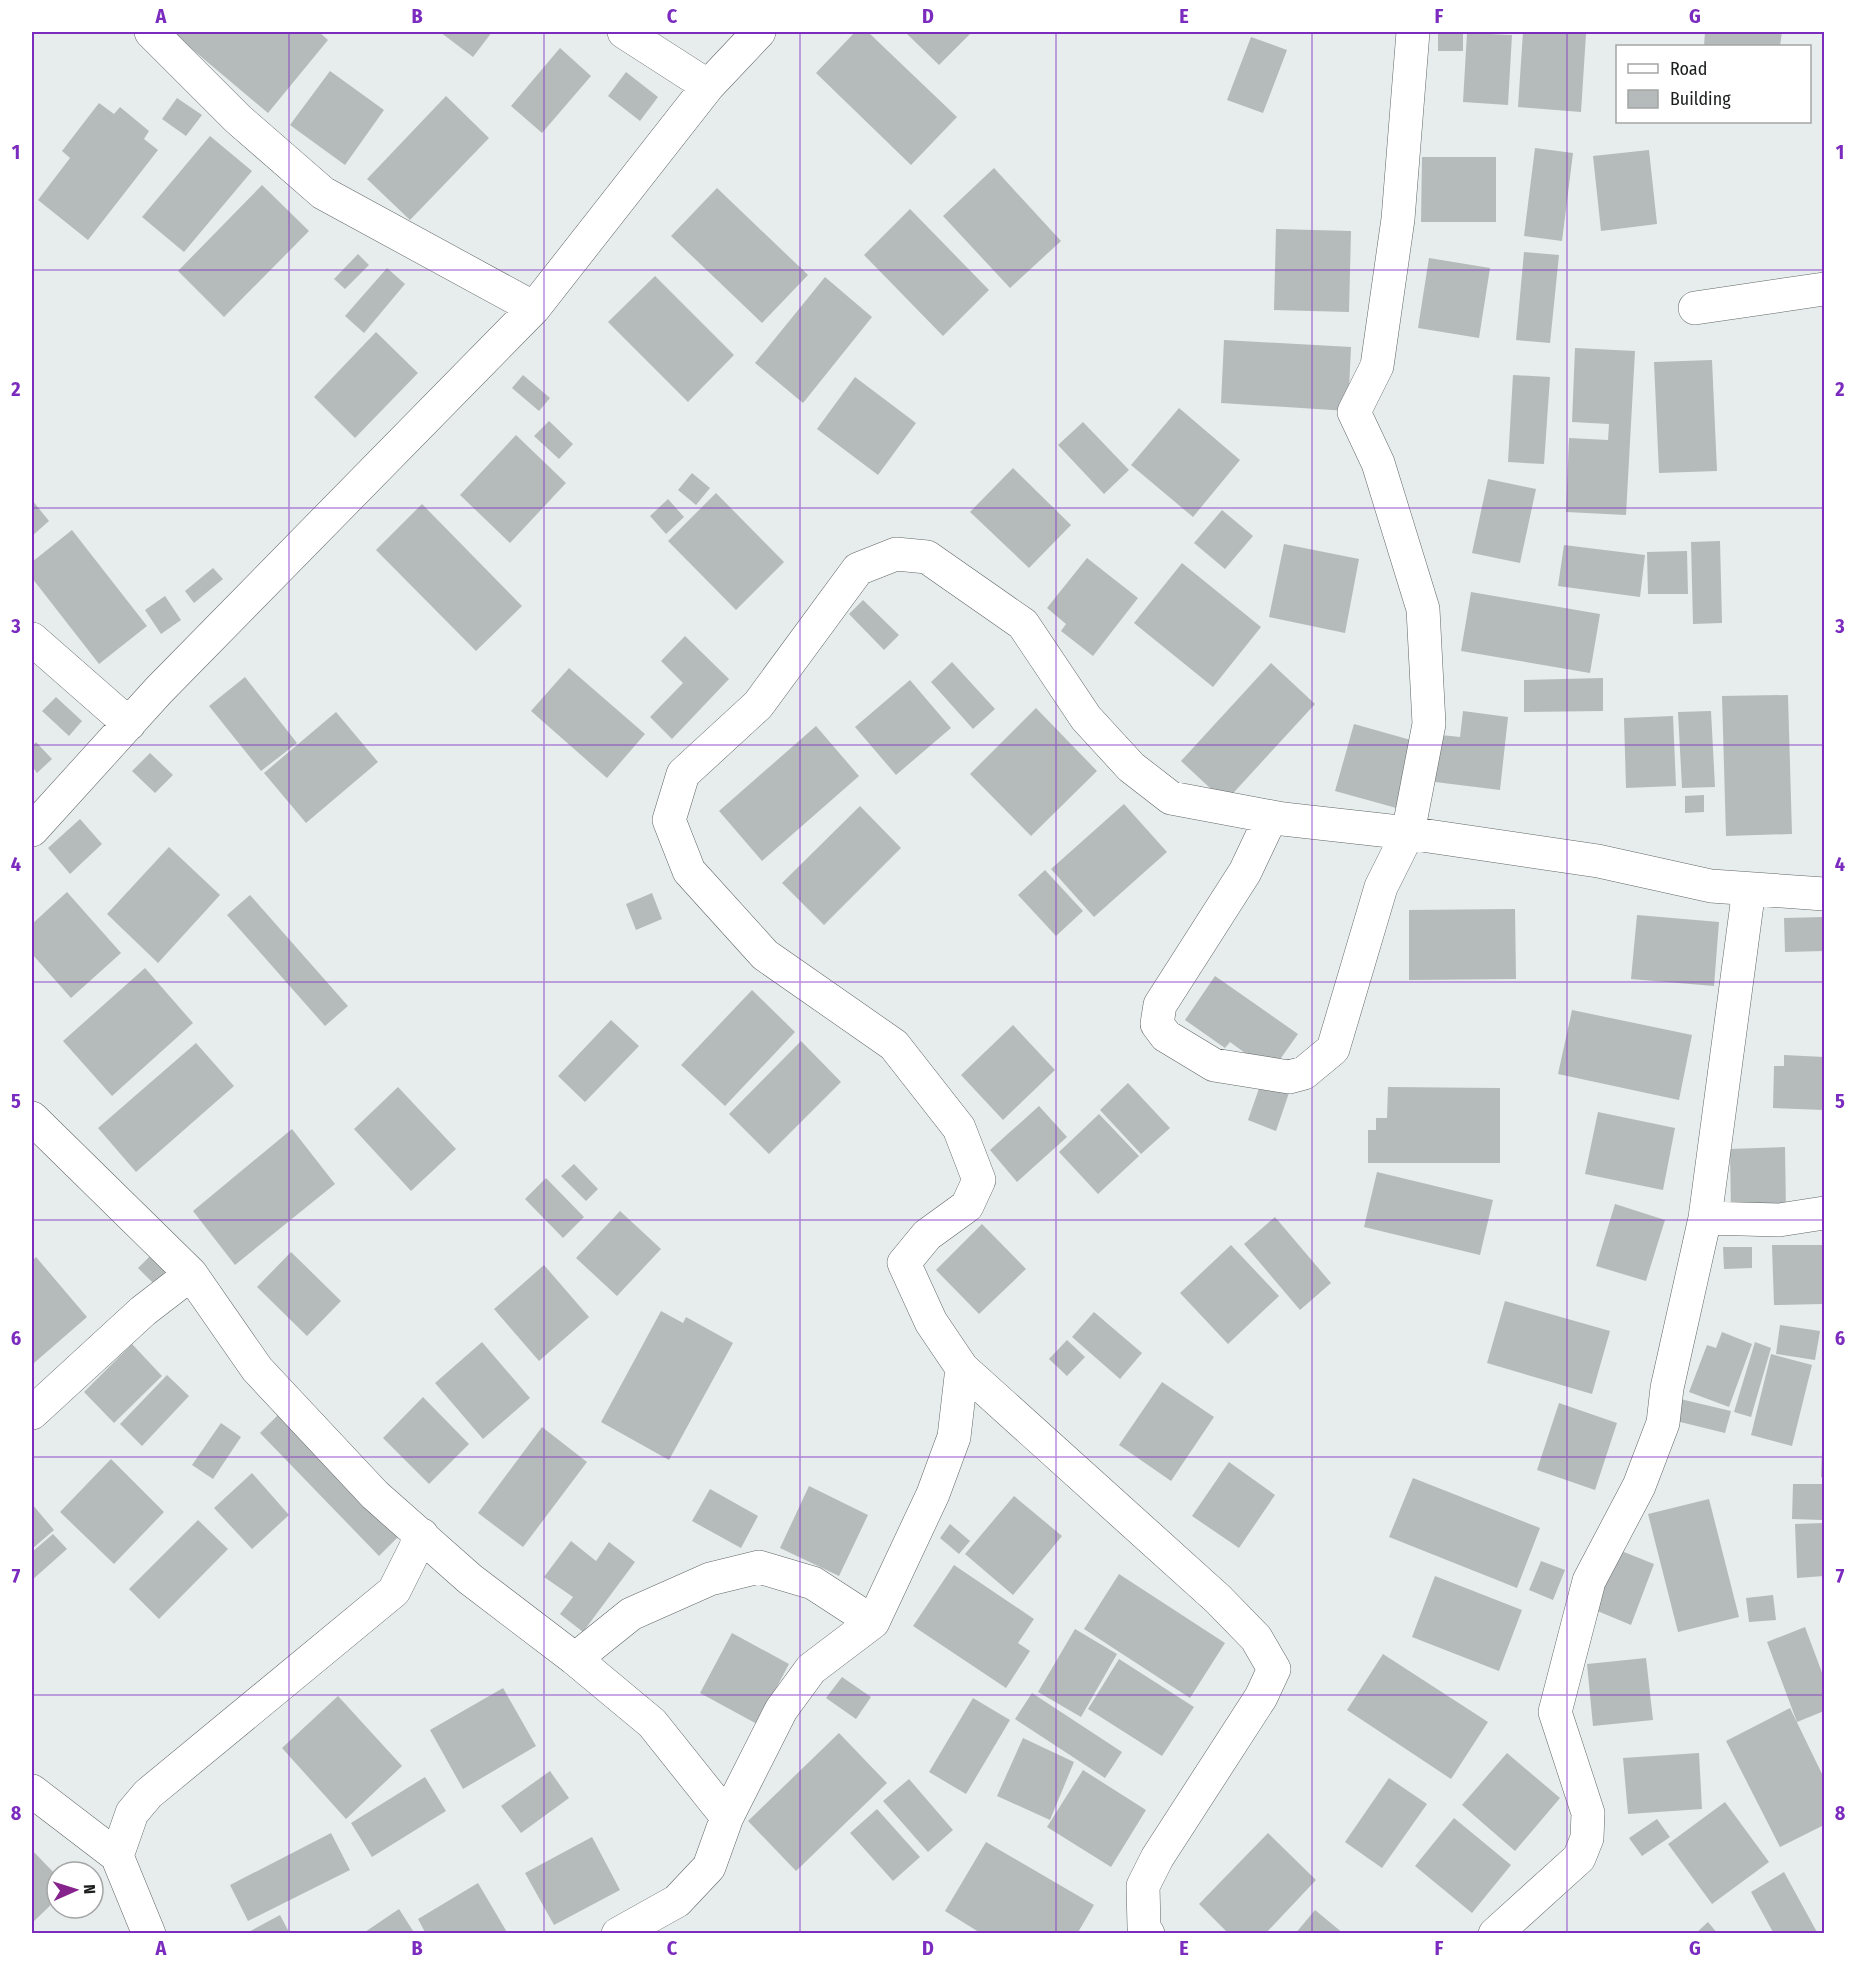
<svg xmlns="http://www.w3.org/2000/svg" width="1856" height="1965" font-family="'Fira Sans Condensed',sans-serif">
<style>
.building{fill:#b5bbba}
.lines{fill:none;stroke-linecap:round;stroke-linejoin:round}
.street-casing{stroke:#616766;stroke-width:34}
.street{stroke:#fff;stroke-width:33}
.grid{fill:none;stroke:#7b2cbf;stroke-width:1.5;stroke-opacity:0.55}
.neatline{fill:none;stroke:#7b2cbf;stroke-width:2}
.grid-label{font-size:20px;text-anchor:middle;font-weight:bold;fill:#7b2cbf}
</style>
<rect width="100%" height="100%" fill="#e6edec"/>
<!-- building -->
<path class="building" d="M 174,32 L 319,32 L 328,40 L 268,113 L 173,33 Z
M 440,32 L 492,32 L 473,57 Z
M 855,32 L 868,32 L 957,117 L 911,165 L 816,73 Z
M 905,32 L 972,32 L 939,65 Z
M 1438,32 L 1463,32 L 1463,51 L 1438,51 Z
M 1523,32 L 1586,34 L 1581,112 L 1518,107 Z
M 1705,32 L 1782,32 L 1780,46 L 1704,46 Z
M 1467,33 L 1512,35 L 1508,105 L 1463,102 Z
M 1251,37 L 1287,50 L 1263,113 L 1227,100 Z
M 560,48 L 591,76 L 542,133 L 511,106 Z
M 330,71 L 384,110 L 345,165 L 290,125 Z
M 626,72 L 658,97 L 640,121 L 608,96 Z
M 446,96 L 489,138 L 410,220 L 367,179 Z
M 177,98 L 202,115 L 186,136 L 162,119 Z
M 99,103 L 114,114 L 120,107 L 149,131 L 144,139 L 158,150 L 88,240 L 38,200 L 70,158 L 62,151 Z
M 210,136 L 252,171 L 184,252 L 142,217 Z
M 1535,148 L 1573,153 L 1562,241 L 1524,236 Z
M 1649,150 L 1657,224 L 1601,231 L 1593,156 Z
M 1422,157 L 1496,157 L 1496,222 L 1421,222 Z
M 994,168 L 1061,241 L 1010,288 L 943,216 Z
M 262,185 L 309,231 L 224,317 L 178,271 Z
M 717,188 L 808,275 L 762,323 L 671,236 Z
M 910,209 L 989,290 L 943,336 L 864,255 Z
M 1276,229 L 1351,231 L 1349,312 L 1274,310 Z
M 1524,252 L 1559,255 L 1550,343 L 1516,340 Z
M 358,254 L 369,265 L 345,289 L 334,279 Z
M 1429,258 L 1490,268 L 1479,338 L 1418,328 Z
M 387,268 L 405,284 L 364,333 L 345,316 Z
M 655,276 L 734,355 L 688,402 L 608,322 Z
M 825,277 L 872,317 L 803,403 L 755,363 Z
M 376,332 L 418,373 L 355,438 L 314,397 Z
M 1224,340 L 1351,347 L 1348,411 L 1221,403 Z
M 1575,348 L 1635,351 L 1626,515 L 1566,512 L 1569,438 L 1608,440 L 1609,424 L 1572,422 Z
M 1712,360 L 1717,471 L 1659,473 L 1654,362 Z
M 523,375 L 550,398 L 539,411 L 512,388 Z
M 1513,375 L 1550,377 L 1544,464 L 1508,462 Z
M 855,377 L 916,423 L 878,475 L 817,429 Z
M 1179,408 L 1240,460 L 1193,517 L 1131,465 Z
M 549,421 L 573,444 L 559,459 L 534,436 Z
M 1083,422 L 1129,470 L 1104,494 L 1058,445 Z
M 516,435 L 566,483 L 510,543 L 460,495 Z
M 1013,468 L 1071,525 L 1029,568 L 970,512 Z
M 692,473 L 710,488 L 696,505 L 678,490 Z
M 1488,479 L 1536,489 L 1520,563 L 1472,553 Z
M 716,493 L 784,562 L 736,610 L 668,541 Z
M 668,499 L 684,517 L 666,534 L 650,516 Z
M 32,500 L 49,521 L 32,536 Z
M 422,504 L 522,606 L 476,651 L 376,550 Z
M 1222,510 L 1253,536 L 1225,569 L 1194,543 Z
M 72,530 L 147,626 L 99,664 L 32,578 L 32,562 Z
M 1720,541 L 1722,623 L 1693,624 L 1691,542 Z
M 1284,544 L 1359,559 L 1345,633 L 1269,617 Z
M 1564,545 L 1645,555 L 1640,597 L 1558,586 Z
M 1687,551 L 1688,594 L 1648,594 L 1647,552 Z
M 1087,558 L 1138,598 L 1093,656 L 1061,631 L 1066,624 L 1047,608 Z
M 1182,563 L 1261,627 L 1213,687 L 1134,623 Z
M 213,568 L 223,579 L 194,603 L 185,591 Z
M 1471,592 L 1600,614 L 1590,673 L 1461,651 Z
M 165,596 L 181,620 L 161,634 L 145,610 Z
M 863,600 L 899,635 L 884,650 L 849,614 Z
M 685,636 L 729,679 L 672,739 L 650,717 L 683,683 L 661,661 Z
M 952,662 L 995,709 L 973,729 L 931,682 Z
M 1271,663 L 1315,704 L 1225,802 L 1181,761 Z
M 569,668 L 645,734 L 607,778 L 531,711 Z
M 245,677 L 297,743 L 261,771 L 209,706 Z
M 1603,678 L 1603,711 L 1524,712 L 1524,680 Z
M 910,680 L 951,728 L 896,775 L 855,727 Z
M 1788,695 L 1792,834 L 1726,836 L 1722,696 Z
M 56,697 L 82,721 L 69,736 L 42,711 Z
M 1036,708 L 1097,771 L 1031,836 L 970,774 Z
M 1463,711 L 1508,717 L 1500,790 L 1435,782 L 1441,735 L 1460,737 Z
M 1711,711 L 1715,787 L 1682,788 L 1678,712 Z
M 336,712 L 378,762 L 306,823 L 264,773 Z
M 1673,716 L 1676,786 L 1626,788 L 1624,718 Z
M 1354,724 L 1418,742 L 1400,809 L 1335,791 Z
M 816,726 L 859,776 L 762,861 L 719,811 Z
M 36,742 L 52,759 L 37,773 L 32,766 L 32,747 Z
M 150,753 L 173,775 L 155,793 L 132,771 Z
M 1704,795 L 1704,812 L 1685,813 L 1685,796 Z
M 1124,804 L 1167,852 L 1094,917 L 1051,869 Z
M 860,806 L 901,848 L 824,925 L 782,883 Z
M 80,819 L 102,844 L 70,874 L 48,848 Z
M 169,847 L 220,895 L 158,963 L 107,914 Z
M 1045,870 L 1083,911 L 1056,936 L 1018,895 Z
M 67,892 L 121,953 L 71,998 L 32,954 L 32,924 Z
M 652,893 L 662,919 L 636,930 L 626,904 Z
M 250,895 L 348,1006 L 325,1026 L 227,915 Z
M 1515,909 L 1516,979 L 1409,980 L 1409,910 Z
M 1637,915 L 1719,922 L 1714,986 L 1631,979 Z
M 1824,917 L 1824,951 L 1785,952 L 1784,918 Z
M 145,968 L 193,1023 L 112,1096 L 63,1041 Z
M 1215,976 L 1298,1034 L 1271,1072 L 1230,1042 L 1225,1048 L 1185,1020 Z
M 752,990 L 795,1032 L 725,1106 L 681,1065 Z
M 1572,1010 L 1692,1035 L 1679,1100 L 1558,1074 Z
M 611,1020 L 639,1046 L 585,1102 L 558,1076 Z
M 1013,1025 L 1055,1070 L 1003,1120 L 961,1075 Z
M 801,1041 L 841,1082 L 769,1154 L 729,1114 Z
M 196,1043 L 234,1086 L 136,1172 L 98,1128 Z
M 1784,1055 L 1824,1057 L 1824,1110 L 1773,1108 L 1774,1066 L 1784,1066 Z
M 1263,1077 L 1291,1087 L 1276,1131 L 1248,1120 Z
M 1128,1083 L 1170,1128 L 1141,1154 L 1100,1110 Z
M 398,1087 L 456,1149 L 411,1191 L 354,1129 Z
M 1388,1087 L 1500,1088 L 1500,1163 L 1368,1163 L 1368,1130 L 1376,1130 L 1376,1118 L 1387,1118 Z
M 1039,1106 L 1067,1137 L 1017,1182 L 990,1150 Z
M 1598,1112 L 1675,1128 L 1663,1190 L 1585,1174 Z
M 1099,1114 L 1139,1156 L 1098,1194 L 1059,1152 Z
M 292,1129 L 335,1184 L 235,1265 L 193,1211 Z
M 1785,1147 L 1786,1212 L 1731,1214 L 1730,1149 Z
M 574,1164 L 598,1189 L 586,1201 L 561,1176 Z
M 1377,1172 L 1493,1200 L 1480,1255 L 1364,1227 Z
M 546,1178 L 584,1217 L 563,1238 L 525,1199 Z
M 1615,1204 L 1665,1220 L 1646,1281 L 1596,1266 Z
M 620,1211 L 661,1249 L 617,1296 L 576,1258 Z
M 1275,1217 L 1331,1283 L 1300,1310 L 1244,1244 Z
M 982,1224 L 1026,1269 L 979,1314 L 936,1270 Z
M 1231,1245 L 1279,1296 L 1228,1344 L 1180,1293 Z
M 1772,1245 L 1822,1245 L 1823,1304 L 1774,1305 Z
M 1723,1247 L 1752,1247 L 1752,1268 L 1724,1269 Z
M 291,1252 L 341,1301 L 307,1336 L 257,1287 Z
M 153,1253 L 171,1271 L 156,1286 L 138,1268 Z
M 36,1257 L 87,1317 L 34,1363 L 32,1360 L 32,1261 Z
M 544,1265 L 589,1317 L 539,1361 L 494,1309 Z
M 1505,1301 L 1610,1331 L 1592,1394 L 1487,1363 Z
M 661,1311 L 683,1323 L 686,1317 L 733,1343 L 669,1460 L 601,1422 Z
M 1094,1312 L 1142,1353 L 1120,1379 L 1072,1337 Z
M 1780,1325 L 1820,1331 L 1815,1360 L 1776,1354 Z
M 1722,1332 L 1752,1344 L 1729,1407 L 1689,1392 L 1707,1345 L 1716,1348 Z
M 1067,1340 L 1085,1357 L 1067,1376 L 1049,1359 Z
M 482,1342 L 530,1398 L 483,1439 L 435,1383 Z
M 1755,1342 L 1771,1348 L 1751,1417 L 1734,1412 Z
M 132,1344 L 162,1376 L 114,1423 L 84,1392 Z
M 1771,1354 L 1812,1365 L 1792,1446 L 1751,1435 Z
M 167,1375 L 189,1396 L 142,1446 L 120,1424 Z
M 1162,1382 L 1214,1417 L 1171,1481 L 1119,1445 Z
M 423,1397 L 469,1444 L 429,1484 L 383,1438 Z
M 1676,1398 L 1731,1411 L 1725,1433 L 1672,1420 Z
M 1559,1403 L 1617,1423 L 1595,1490 L 1537,1470 Z
M 282,1411 L 401,1534 L 379,1556 L 260,1433 Z
M 221,1423 L 241,1437 L 213,1479 L 192,1465 Z
M 1823,1426 L 1824,1426 L 1824,1477 L 1821,1477 Z
M 542,1427 L 587,1462 L 523,1547 L 478,1513 Z
M 111,1459 L 164,1512 L 114,1564 L 60,1512 Z
M 1229,1462 L 1275,1495 L 1239,1548 L 1192,1516 Z
M 252,1473 L 289,1515 L 252,1549 L 214,1508 Z
M 1413,1478 L 1540,1528 L 1517,1588 L 1389,1537 Z
M 1793,1484 L 1822,1484 L 1822,1520 L 1792,1519 Z
M 809,1486 L 868,1515 L 839,1576 L 780,1548 Z
M 710,1489 L 758,1516 L 741,1548 L 692,1521 Z
M 1014,1496 L 1062,1536 L 1013,1595 L 965,1554 Z
M 1709,1499 L 1739,1617 L 1678,1632 L 1648,1514 Z
M 32,1504 L 54,1530 L 32,1549 Z
M 198,1520 L 228,1549 L 159,1619 L 129,1589 Z
M 1824,1523 L 1824,1576 L 1797,1578 L 1795,1524 Z
M 950,1524 L 970,1541 L 959,1554 L 940,1538 Z
M 53,1534 L 67,1549 L 32,1580 L 32,1552 Z
M 571,1541 L 596,1561 L 609,1542 L 635,1562 L 583,1632 L 560,1614 L 573,1597 L 544,1577 Z
M 1619,1550 L 1654,1564 L 1631,1625 L 1595,1610 Z
M 1541,1561 L 1565,1570 L 1553,1600 L 1529,1590 Z
M 954,1565 L 1034,1619 L 1018,1643 L 1030,1651 L 1006,1688 L 913,1626 Z
M 1119,1574 L 1225,1643 L 1190,1698 L 1084,1629 Z
M 1435,1576 L 1522,1610 L 1499,1671 L 1412,1637 Z
M 1773,1595 L 1776,1620 L 1749,1622 L 1746,1598 Z
M 1805,1627 L 1824,1678 L 1824,1711 L 1797,1722 L 1767,1642 Z
M 1075,1629 L 1117,1654 L 1081,1717 L 1038,1692 Z
M 732,1633 L 789,1664 L 757,1724 L 700,1693 Z
M 1383,1654 L 1488,1722 L 1451,1779 L 1347,1710 Z
M 1646,1658 L 1653,1720 L 1593,1726 L 1587,1664 Z
M 1119,1659 L 1194,1707 L 1162,1756 L 1088,1709 Z
M 842,1677 L 871,1697 L 856,1719 L 826,1698 Z
M 503,1688 L 536,1746 L 463,1789 L 430,1730 Z
M 1032,1693 L 1122,1752 L 1105,1778 L 1015,1719 Z
M 338,1696 L 402,1766 L 346,1819 L 282,1748 Z
M 973,1698 L 1010,1720 L 966,1794 L 929,1772 Z
M 1790,1708 L 1824,1778 L 1824,1825 L 1780,1847 L 1726,1741 Z
M 839,1733 L 887,1783 L 796,1871 L 748,1821 Z
M 1023,1738 L 1074,1762 L 1050,1820 L 997,1796 Z
M 1507,1753 L 1560,1798 L 1515,1851 L 1462,1805 Z
M 1699,1753 L 1702,1809 L 1628,1814 L 1623,1758 Z
M 1083,1770 L 1146,1810 L 1111,1867 L 1047,1827 Z
M 550,1771 L 569,1798 L 521,1833 L 501,1806 Z
M 425,1777 L 446,1811 L 372,1857 L 351,1823 Z
M 1389,1778 L 1427,1804 L 1382,1868 L 1345,1842 Z
M 909,1779 L 953,1830 L 928,1852 L 883,1801 Z
M 1725,1802 L 1769,1862 L 1712,1904 L 1668,1844 Z
M 877,1809 L 920,1857 L 893,1881 L 850,1833 Z
M 1454,1818 L 1511,1865 L 1472,1913 L 1415,1866 Z
M 1657,1819 L 1670,1837 L 1642,1856 L 1629,1838 Z
M 331,1833 L 350,1870 L 248,1921 L 230,1885 Z
M 1268,1833 L 1316,1880 L 1265,1934 L 1229,1934 L 1199,1904 Z
M 592,1837 L 620,1890 L 554,1925 L 525,1873 Z
M 986,1842 L 1094,1905 L 1077,1934 L 982,1934 L 945,1911 Z
M 32,1850 L 57,1876 L 57,1899 L 32,1923 Z
M 1784,1872 L 1818,1934 L 1774,1934 L 1751,1892 Z
M 478,1883 L 508,1934 L 426,1934 L 418,1919 Z
M 399,1909 L 415,1934 L 362,1934 Z
M 1315,1910 L 1344,1934 L 1295,1934 Z
M 280,1915 L 290,1934 L 245,1934 Z
M 1708,1922 L 1718,1934 L 1695,1934 Z"/>
<g class="lines">
<defs>
<path id="street" d="M 151,32 L 238,119 L 323,193 L 534,308
M 624,32 L 708,86
M 1695,308 L 1824,289
M 32,639 L 129,724
M 1271,817 L 1245,872 L 1160,1005 L 1157,1024 L 1166,1036 L 1214,1065 L 1289,1077 L 1304,1073 L 1333,1049 L 1381,887 L 1408,833 L 1429,724 L 1423,609 L 1378,463 L 1354,412 L 1377,366 L 1398,219 L 1413,32
M 32,830 L 159,690 L 534,308 L 708,86 L 759,32
M 32,1118 L 191,1274 L 257,1369 L 375,1495 L 470,1579 L 575,1659 L 631,1614 L 710,1579 L 759,1567 L 813,1583 L 873,1622
M 1705,1218 L 1779,1220 L 1824,1213
M 32,1413 L 143,1311 L 191,1274
M 575,1659 L 652,1723 L 727,1817
M 32,1791 L 117,1856 L 149,1934
M 117,1856 L 132,1813 L 148,1794 L 394,1591 L 422,1535
M 618,1934 L 677,1901 L 709,1867 L 727,1817 L 781,1710 L 811,1669 L 873,1622 L 933,1494 L 954,1437 L 962,1368
M 1148,1934 L 1144,1927 L 1143,1886 L 1157,1858 L 1261,1697 L 1274,1669 L 1256,1638 L 1218,1599 L 962,1368 L 931,1322 L 904,1263 L 927,1235 L 967,1206 L 979,1180 L 959,1128 L 894,1045 L 765,955 L 689,871 L 669,820 L 683,774 L 758,705 L 858,569 L 896,554 L 927,557 L 1023,624 L 1086,718 L 1131,767 L 1171,798 L 1283,819 L 1408,833 L 1598,861 L 1711,886 L 1824,894
M 1495,1934 L 1579,1858 L 1587,1838 L 1588,1813 L 1555,1712 L 1589,1581 L 1639,1486 L 1663,1423 L 1667,1388 L 1705,1218 L 1749,889"/>
</defs>
<!-- street casing -->
<use href="#street" class="street-casing"/>
<!-- street -->
<use href="#street" class="street"/>
</g>
<!-- grid -->
<path class="grid" d="M 289,32 L 289,1934M 544,32 L 544,1934M 800,32 L 800,1934M 1056,32 L 1056,1934M 1312,32 L 1312,1934M 1567,32 L 1567,1934M 32,270 L 1824,270M 32,508 L 1824,508M 32,745 L 1824,745M 32,982 L 1824,982M 32,1220 L 1824,1220M 32,1457 L 1824,1457M 32,1695 L 1824,1695"/>
<!-- border -->
<rect width="1856" height="1965" fill="none" stroke="#ffffff" stroke-width="66"/>
<!-- legend -->
<rect x="1616" y="45" width="195" height="78" fill="#ffffff" stroke="#a4a5a5" stroke-width="1.5"/>
<rect x="1628" y="64" width="30" height="9" fill="#ffffff" stroke="#a4a5a5" stroke-width="1.5"/>
<text x="1670" y="75" font-size="18" fill="#1c1e1e">Road</text>
<rect x="1628" y="90" width="30" height="18" fill="#b5bbba" stroke="#a4a5a5" stroke-width="1.5"/>
<text x="1670" y="105" font-size="18" fill="#1c1e1e">Building</text>
<!-- north arrow -->
<g transform="translate(75 1890) rotate(87)"><circle r="28" fill="#ffffff" stroke="#a4a5a5" stroke-width="1.5"/>
<path d="M0-4.5L10 22L0 15L-10 22Z" fill="#86238c"/>
<text y="-9" font-size="16" font-weight="bold" text-anchor="middle" fill="#1c1e1e">N</text>
</g>
<rect x="33" y="33" width="1790" height="1899" class="neatline"/>
<g class="grid-label">
<text x="161" y="23">A</text>
<text x="417" y="23">B</text>
<text x="672" y="23">C</text>
<text x="928" y="23">D</text>
<text x="1184" y="23">E</text>
<text x="1439" y="23">F</text>
<text x="1695" y="23">G</text>
<text x="16" y="159">1</text>
<text x="1840" y="159">1</text>
<text x="16" y="396">2</text>
<text x="1840" y="396">2</text>
<text x="16" y="633">3</text>
<text x="1840" y="633">3</text>
<text x="16" y="871">4</text>
<text x="1840" y="871">4</text>
<text x="16" y="1108">5</text>
<text x="1840" y="1108">5</text>
<text x="16" y="1345">6</text>
<text x="1840" y="1345">6</text>
<text x="16" y="1583">7</text>
<text x="1840" y="1583">7</text>
<text x="16" y="1820">8</text>
<text x="1840" y="1820">8</text>
<text x="161" y="1955">A</text>
<text x="417" y="1955">B</text>
<text x="672" y="1955">C</text>
<text x="928" y="1955">D</text>
<text x="1184" y="1955">E</text>
<text x="1439" y="1955">F</text>
<text x="1695" y="1955">G</text>
</g>
</svg>
